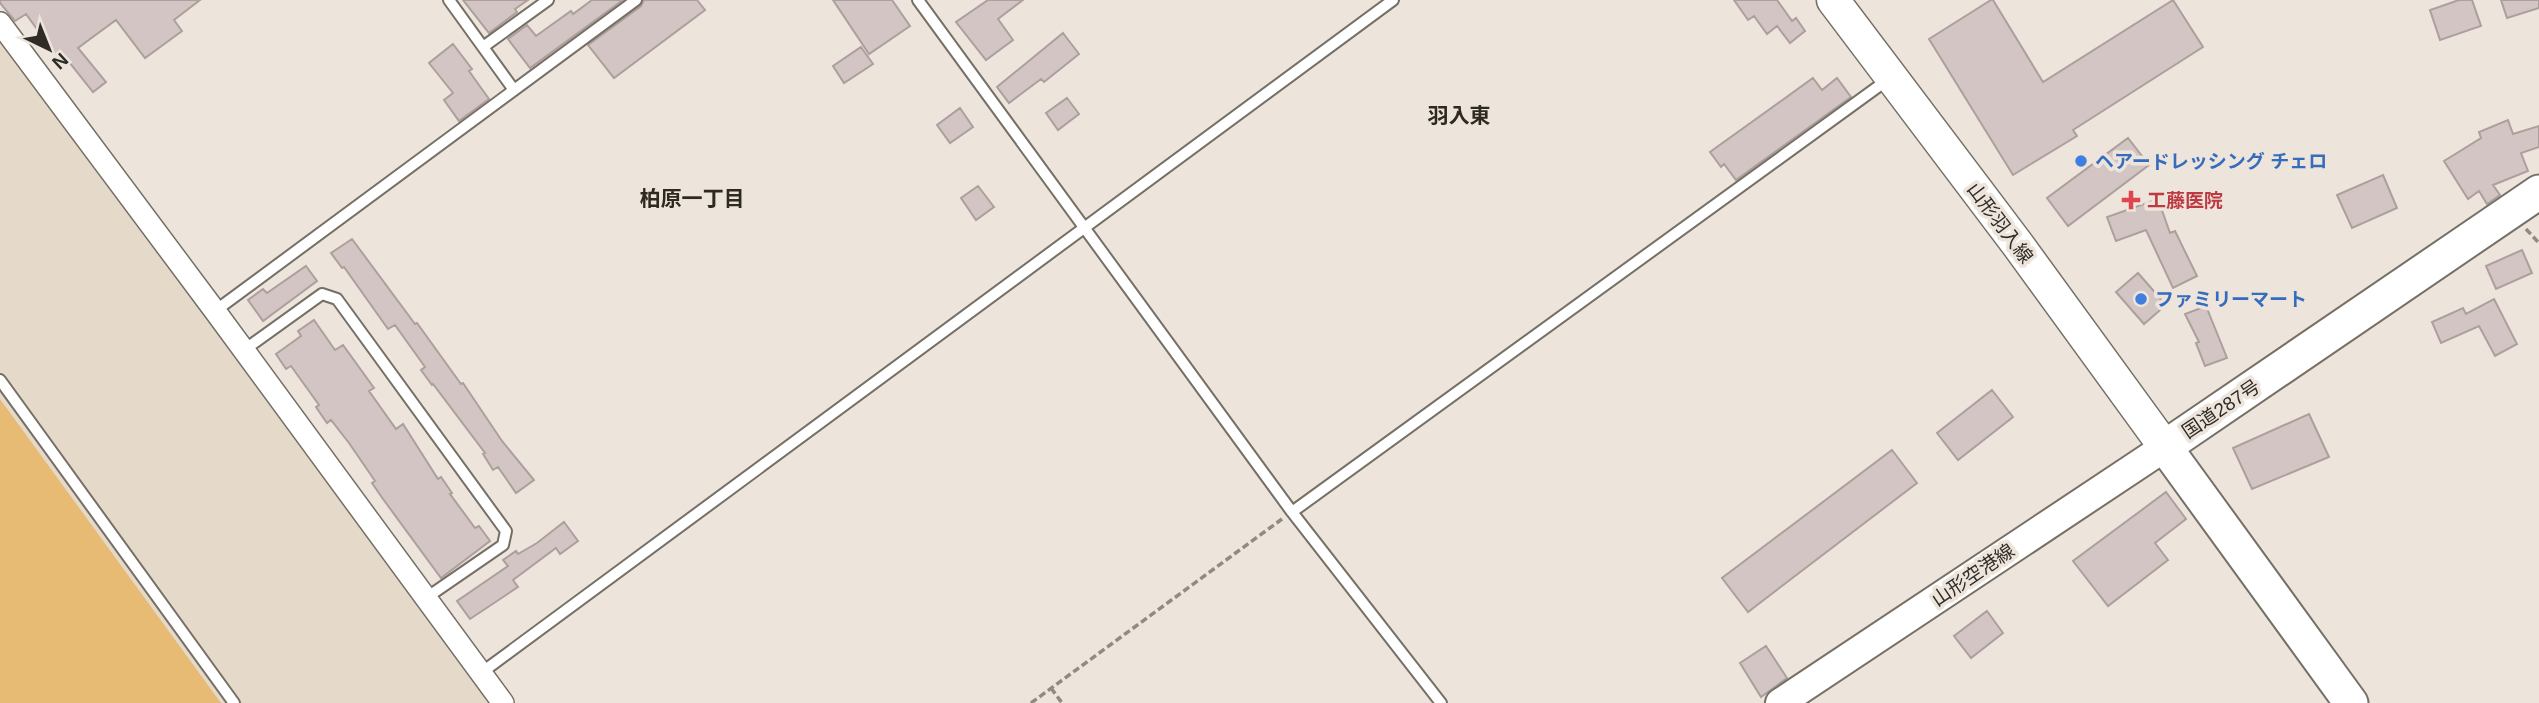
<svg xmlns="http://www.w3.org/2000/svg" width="2539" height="703" font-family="Helvetica,'Noto Sans JP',sans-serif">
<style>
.built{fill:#e5daca}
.green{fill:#e8bb75}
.building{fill:#d3c5c3;stroke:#ac9f9d;stroke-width:2}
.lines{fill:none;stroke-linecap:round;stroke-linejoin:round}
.service-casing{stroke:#756f65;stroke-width:14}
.minor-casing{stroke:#756f65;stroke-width:24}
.secondary-casing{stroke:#756f65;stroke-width:32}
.primary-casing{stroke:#756f65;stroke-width:35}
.trunk-casing{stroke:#756f65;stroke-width:37}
.path{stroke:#908a83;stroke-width:3.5;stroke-dasharray:7 3.5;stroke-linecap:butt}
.service{stroke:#fff;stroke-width:10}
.minor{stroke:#fff;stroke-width:21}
.secondary{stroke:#fff;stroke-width:28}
.primary{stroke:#fff;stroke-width:32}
.trunk{stroke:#fff;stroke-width:33}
.shop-dot{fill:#3f7fe0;stroke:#ede5db;stroke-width:2.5}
.health-dot{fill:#e0444e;stroke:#ede5db;stroke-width:2.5}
.labels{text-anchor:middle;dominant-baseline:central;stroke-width:7;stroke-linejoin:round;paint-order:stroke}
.shop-label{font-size:19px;font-weight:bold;fill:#366cbe;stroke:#ede5db;text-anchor:start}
.health-label{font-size:19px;font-weight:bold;fill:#be3a42;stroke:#ede5db;text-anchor:start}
.street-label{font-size:19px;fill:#2f2c28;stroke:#ede5db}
.neighbourhood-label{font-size:21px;font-weight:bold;fill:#2e2921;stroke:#ede5db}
</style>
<rect width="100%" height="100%" fill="#ede5db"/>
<!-- built -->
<path class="built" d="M 0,35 L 495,703 L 0,703 Z"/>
<!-- green -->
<path class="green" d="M 0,399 L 221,703 L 0,703 Z"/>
<!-- building -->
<path class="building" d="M 0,0 L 200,0 L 174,20 L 182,31 L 145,58 L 116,20 L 78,48 L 106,82 L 93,92 L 65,57 L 60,61 L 26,14 L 15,21 L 0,3 Z
M 463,0 L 528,0 L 515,9 L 517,12 L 489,33 Z
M 592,0 L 623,0 L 530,68 L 508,39 L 527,25 L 536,36 L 571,11 L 573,14 Z
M 644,0 L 697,0 L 705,10 L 614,78 L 588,45 L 641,6 Z
M 833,0 L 892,0 L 910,26 L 869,54 Z
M 988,0 L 1023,0 L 998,19 L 1013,40 L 986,60 L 956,22 Z
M 1734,0 L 1777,0 L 1792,21 L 1796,18 L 1805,31 L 1790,43 L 1777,26 L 1767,34 L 1754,16 L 1748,20 Z
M 1991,0 L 1993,0 L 2043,82 L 2173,0 L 2203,47 L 2073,130 L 2077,136 L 2013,175 L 1929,39 Z
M 2459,0 L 2472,0 L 2481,26 L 2440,40 L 2430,10 Z
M 2501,0 L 2539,0 L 2539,8 L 2507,18 Z
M 1063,33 L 1079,54 L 1044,82 L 1041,79 L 1009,103 L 997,87 Z
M 453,44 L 472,69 L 469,71 L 489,99 L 459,121 L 444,100 L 453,93 L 429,63 Z
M 861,47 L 873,64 L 844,83 L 833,66 Z
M 1813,78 L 1822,90 L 1837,78 L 1851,97 L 1736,180 L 1724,164 L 1721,167 L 1710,152 Z
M 1067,98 L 1079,114 L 1058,130 L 1046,113 Z
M 960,108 L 973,127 L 950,143 L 937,125 Z
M 2508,120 L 2513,134 L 2539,126 L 2539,147 L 2521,153 L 2528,171 L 2493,185 L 2500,195 L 2487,204 L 2479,191 L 2468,199 L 2444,161 L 2481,138 L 2479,132 Z
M 2128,138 L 2149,165 L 2068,226 L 2047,198 Z
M 2383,175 L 2397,208 L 2352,228 L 2337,195 Z
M 978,186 L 994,207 L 976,220 L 961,198 Z
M 2158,199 L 2170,233 L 2175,231 L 2197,276 L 2173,288 L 2146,230 L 2116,241 L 2107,217 Z
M 352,239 L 415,324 L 417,323 L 461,384 L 463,383 L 502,441 L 534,480 L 516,493 L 498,467 L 493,470 L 483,454 L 485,453 L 433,384 L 432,385 L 421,370 L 425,367 L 395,325 L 388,329 L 344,267 L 342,268 L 331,253 Z
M 2522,250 L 2532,273 L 2496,289 L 2486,266 Z
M 306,266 L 317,281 L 263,321 L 248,300 L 263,289 L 267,293 Z
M 2138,273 L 2166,305 L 2144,324 L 2116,292 Z
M 2494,299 L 2517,344 L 2495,356 L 2479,326 L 2441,343 L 2432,322 L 2463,308 L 2466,314 Z
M 2206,306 L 2227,358 L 2205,366 L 2196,343 L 2199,342 L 2185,314 Z
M 314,320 L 335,350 L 343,345 L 374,388 L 369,391 L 396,429 L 403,424 L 438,479 L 441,477 L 452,493 L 450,494 L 475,528 L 479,526 L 490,541 L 441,578 L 383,499 L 372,483 L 375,481 L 349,443 L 331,420 L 327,423 L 316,407 L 319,405 L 291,366 L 286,369 L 276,354 L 301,336 L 298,331 Z
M 1992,390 L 2013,417 L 1958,460 L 1937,433 Z
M 2309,414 L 2329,457 L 2252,489 L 2233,448 Z
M 1892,450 L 1917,483 L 1748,612 L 1722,578 Z
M 2166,492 L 2186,519 L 2155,543 L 2168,560 L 2108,606 L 2073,561 Z
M 564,522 L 578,541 L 560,554 L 556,548 L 513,580 L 518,587 L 470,619 L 457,601 L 508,566 L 503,560 L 516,551 L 518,554 L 537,543 Z
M 1987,611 L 2003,633 L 1971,658 L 1954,636 Z
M 1766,646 L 1787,678 L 1761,697 L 1740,663 Z"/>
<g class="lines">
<defs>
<path id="service" d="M 449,0 L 514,90
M 918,0 L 1292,512 L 1441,703
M 483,47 L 548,0
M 215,311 L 636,0
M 244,350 L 322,294 L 337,299 L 506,531 L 503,545 L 426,598
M 0,380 L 234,703
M 1292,512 L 1890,78
M 481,673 L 1393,0"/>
<path id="minor" d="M 0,23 L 215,311 L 503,703"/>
<path id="secondary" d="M 1780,703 L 2165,447"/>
<path id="primary" d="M 1833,0 L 2018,245 L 2165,447"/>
<path id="trunk" d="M 2351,703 L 2165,447 L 2539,192"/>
</defs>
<!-- service casing -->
<use href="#service" class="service-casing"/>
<!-- minor casing -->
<use href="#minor" class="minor-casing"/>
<!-- secondary casing -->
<use href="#secondary" class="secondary-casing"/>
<!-- primary casing -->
<use href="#primary" class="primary-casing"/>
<!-- trunk casing -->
<use href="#trunk" class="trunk-casing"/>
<!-- path -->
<path class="path" d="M 2526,229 L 2539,243
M 1051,688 L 1062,703
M 1031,703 L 1282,519"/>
<!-- service -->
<use href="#service" class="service"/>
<!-- minor -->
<use href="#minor" class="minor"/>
<!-- secondary -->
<use href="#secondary" class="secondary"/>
<!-- primary -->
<use href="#primary" class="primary"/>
<!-- trunk -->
<use href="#trunk" class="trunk"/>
</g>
<!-- markers -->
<g class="shop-dot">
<circle cx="2081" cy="161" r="7"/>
<circle cx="2141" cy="299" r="7"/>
</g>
<path class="health-dot" d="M2127.5 189.5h7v7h7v7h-7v7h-7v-7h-7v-7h7z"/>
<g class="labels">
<!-- shop labels -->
<g class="shop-label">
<text x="2095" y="161">ヘアードレッシング チェロ</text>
<text x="2155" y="299">ファミリーマート</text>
</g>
<!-- health labels -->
<g class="health-label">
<text x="2147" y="200">工藤医院</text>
</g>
<!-- street labels -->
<g class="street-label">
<text transform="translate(2000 223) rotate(53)">山形羽入線</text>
<text transform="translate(2221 409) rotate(-34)">国道287号</text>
<text transform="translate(1973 575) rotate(-34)">山形空港線</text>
</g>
<!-- neighbourhood labels -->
<g class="neighbourhood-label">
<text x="1459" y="115">羽入東</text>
<text x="692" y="198">柏原一丁目</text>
</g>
</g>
<!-- north arrow -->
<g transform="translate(49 49) rotate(137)" stroke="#ede5db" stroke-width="5" paint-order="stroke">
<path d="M0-5L12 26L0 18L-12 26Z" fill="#2f2c28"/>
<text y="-10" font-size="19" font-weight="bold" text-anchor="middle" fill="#2f2c28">N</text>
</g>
</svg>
